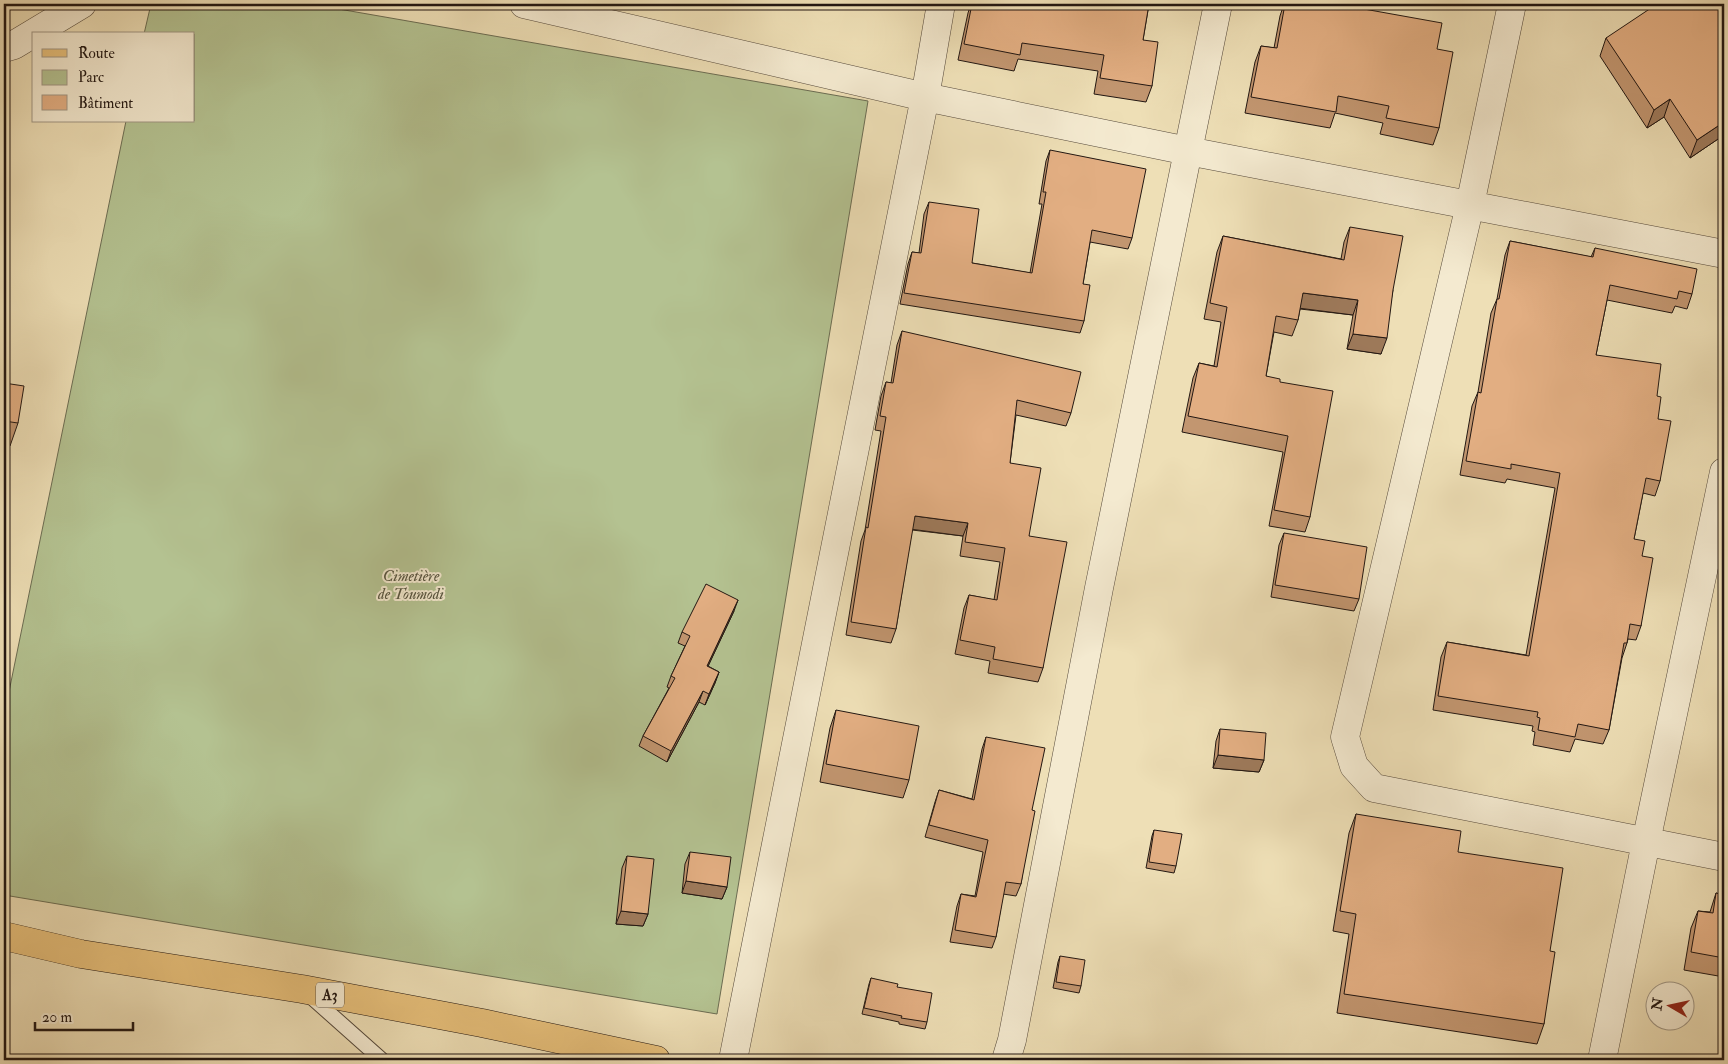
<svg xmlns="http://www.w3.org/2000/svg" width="1728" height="1064" font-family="'IM FELL Double Pica',serif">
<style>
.green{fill:#b4c291;stroke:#6b6c52}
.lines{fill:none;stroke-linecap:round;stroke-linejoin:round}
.service-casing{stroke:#55493b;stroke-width:16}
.minor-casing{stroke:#55493b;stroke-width:29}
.primary-casing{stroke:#221712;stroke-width:29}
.service{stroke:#f4ead0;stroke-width:14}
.minor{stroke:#f4ead0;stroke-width:28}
.primary{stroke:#e7c07b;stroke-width:28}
.wall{fill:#c29670;stroke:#221712}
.shaded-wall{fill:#9e7a5b;stroke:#221712}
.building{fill:#e2ae82;stroke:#221712}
.labels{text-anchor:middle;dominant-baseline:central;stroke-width:4;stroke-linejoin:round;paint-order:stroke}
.shield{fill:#f4ead0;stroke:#61564b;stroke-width:1}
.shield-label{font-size:15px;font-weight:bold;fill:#221712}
.park-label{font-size:16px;font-style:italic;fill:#55533e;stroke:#f4ead0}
</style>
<rect width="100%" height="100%" fill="#eedfb6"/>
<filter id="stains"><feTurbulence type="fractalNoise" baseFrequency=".004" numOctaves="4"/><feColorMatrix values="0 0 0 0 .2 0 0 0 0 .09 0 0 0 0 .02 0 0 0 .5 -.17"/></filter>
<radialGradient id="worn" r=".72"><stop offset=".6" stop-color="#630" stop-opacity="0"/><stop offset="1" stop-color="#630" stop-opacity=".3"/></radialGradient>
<!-- green -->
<path class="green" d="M 151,4 L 310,4 L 868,101 L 717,1014 L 4,895 L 4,716 L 126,121 L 194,121 L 194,34 L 144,34 Z"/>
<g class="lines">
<defs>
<path id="service" d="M 309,995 L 382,1060"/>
<path id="minor" d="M 524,4 L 925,97 L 1188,151 L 1724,254
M 1512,4 L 1470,205 L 1345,737 L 1354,766 L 1374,788 L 1724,857
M 4,48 L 14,45 L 82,4
M 733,1060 L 925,97 L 941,4
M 1006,1060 L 1012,1040 L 1099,588 L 1218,4
M 1602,1060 L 1646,842 L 1724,472"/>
<path id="primary" d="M 4,936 L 81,954 L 302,989 L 482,1023 L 656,1060"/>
</defs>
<!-- service casing -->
<use href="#service" class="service-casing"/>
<!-- minor casing -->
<use href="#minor" class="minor-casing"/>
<!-- primary casing -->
<use href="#primary" class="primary-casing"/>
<!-- service -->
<use href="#service" class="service"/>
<!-- minor -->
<use href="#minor" class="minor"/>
<!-- primary -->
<use href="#primary" class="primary"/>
</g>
<!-- wall -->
<path class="wall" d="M 971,4 L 1149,4 L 1143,40 L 1152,86 L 1146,102 L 1094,94 L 1098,71 L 1018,59 L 1014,71 L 958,60 L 968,13 Z
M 1284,4 L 1309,4 L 1317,5 L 1318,4 L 1365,4 L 1364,9 L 1437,49 L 1439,128 L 1433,145 L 1380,134 L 1383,123 L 1335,113 L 1330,128 L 1245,113 L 1255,62 L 1261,46 L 1274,48 L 1280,16 Z
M 1724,4 L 1724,135 L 1690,158 L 1664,117 L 1647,128 L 1600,56 L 1606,38 Z
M 1050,150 L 1132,238 L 1128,249 L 1090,242 L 1083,284 L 1084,321 L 1080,333 L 900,304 L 908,264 L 912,252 L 919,253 L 924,214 L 929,202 L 972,263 L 1030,273 L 1042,204 L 1039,204 L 1046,161 Z
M 1350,227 L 1393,290 L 1381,354 L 1347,349 L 1353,315 L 1300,309 L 1298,320 L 1292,336 L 1274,332 L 1266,376 L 1280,382 L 1310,517 L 1305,532 L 1269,526 L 1283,452 L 1182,432 L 1193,378 L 1199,363 L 1214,366 L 1221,322 L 1204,319 L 1217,252 L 1223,236 L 1341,259 L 1344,242 Z
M 1510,241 L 1591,257 L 1595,248 L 1692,294 L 1687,309 L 1675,306 L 1672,313 L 1607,300 L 1596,355 L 1657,396 L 1660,481 L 1655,496 L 1643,493 L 1634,539 L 1642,556 L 1641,626 L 1636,640 L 1628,639 L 1627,643 L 1622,658 L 1609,730 L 1603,744 L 1575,739 L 1570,752 L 1533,745 L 1535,732 L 1532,731 L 1533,726 L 1433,710 L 1441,657 L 1447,642 L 1526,655 L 1555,488 L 1507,479 L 1505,483 L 1460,475 L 1472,406 L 1478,392 L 1491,313 L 1497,299 L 1505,255 Z
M 902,331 L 1071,413 L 1066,426 L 1016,415 L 1010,463 L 1029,536 L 1043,668 L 1038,682 L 988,673 L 990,661 L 955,654 L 964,608 L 969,595 L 994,600 L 1000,562 L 960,556 L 963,536 L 912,530 L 896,629 L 891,643 L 846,635 L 861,541 L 865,530 L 881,431 L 875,430 L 881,396 L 886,382 L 891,383 L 897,345 Z
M 4,383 L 18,423 L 10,446 L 4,445 Z
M 1284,533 L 1359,599 L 1354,611 L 1271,597 L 1279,545 Z
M 734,611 L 708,666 L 719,672 L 715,683 L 705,705 L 699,702 L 667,762 L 639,746 L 643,736 L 669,688 L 667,687 L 671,676 L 685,646 L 678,643 L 682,632 Z
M 836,710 L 909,780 L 903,798 L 820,782 L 830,728 Z
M 1220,729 L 1264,760 L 1259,772 L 1213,768 L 1216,741 Z
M 986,737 L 1032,810 L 1021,884 L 1016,896 L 1003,894 L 996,937 L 992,948 L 950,942 L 957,906 L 961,894 L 975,896 L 983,852 L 925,837 L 935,802 L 939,790 L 972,799 L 982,749 Z
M 1356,814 L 1458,852 L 1550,951 L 1544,1024 L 1537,1044 L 1337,1013 L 1349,934 L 1333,931 L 1349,833 Z
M 1154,830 L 1176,866 L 1174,873 L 1146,868 L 1152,836 Z
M 690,852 L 727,887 L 722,899 L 682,893 L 685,864 Z
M 627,856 L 648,914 L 643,926 L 616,924 L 622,868 Z
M 1716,893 L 1724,895 L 1724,977 L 1684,970 L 1691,928 L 1698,911 L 1710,912 Z
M 1060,956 L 1081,986 L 1079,993 L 1053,988 L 1058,962 Z
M 871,978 L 897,987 L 927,1022 L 925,1029 L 899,1024 L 899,1022 L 862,1014 L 869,984 Z"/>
<!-- shaded-wall -->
<path class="shaded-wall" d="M 1670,99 L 1664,117 L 1647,128 L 1654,110 Z
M 1724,122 L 1724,135 L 1690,158 L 1697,140 Z
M 1303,293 L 1358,300 L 1353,315 L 1298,308 Z
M 1353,334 L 1387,338 L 1381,354 L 1347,349 Z
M 915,516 L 968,523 L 963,536 L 910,529 Z
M 738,600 L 734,611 L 703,677 L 707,666 Z
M 719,672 L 715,683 L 705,705 L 709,694 Z
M 703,691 L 699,702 L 667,762 L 671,751 Z
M 1218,755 L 1264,760 L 1259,772 L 1213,768 Z
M 686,881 L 727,887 L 722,899 L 682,893 Z
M 621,911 L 648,914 L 643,926 L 616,924 Z"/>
<!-- building -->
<path class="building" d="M 972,4 L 1149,4 L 1143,40 L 1158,42 L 1152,86 L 1100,78 L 1104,55 L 1022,43 L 1020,55 L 964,44 Z
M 1285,4 L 1309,4 L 1321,6 L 1321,4 L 1365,4 L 1364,9 L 1442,23 L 1437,49 L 1453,52 L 1439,128 L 1386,118 L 1389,106 L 1338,96 L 1336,112 L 1251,97 L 1261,46 L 1277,48 Z
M 1657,4 L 1724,4 L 1724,122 L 1697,140 L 1670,99 L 1654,110 L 1606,38 Z
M 1050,150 L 1146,169 L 1132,238 L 1092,230 L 1083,284 L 1090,285 L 1084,321 L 904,293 L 912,252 L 921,253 L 929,202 L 979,209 L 972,263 L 1032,273 L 1046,192 L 1043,192 Z
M 1350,227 L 1403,236 L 1393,290 L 1387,338 L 1353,334 L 1358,300 L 1303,293 L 1298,320 L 1276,316 L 1266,376 L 1280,379 L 1280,382 L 1333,391 L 1310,517 L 1274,510 L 1288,436 L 1188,416 L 1199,363 L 1217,367 L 1227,307 L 1210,303 L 1223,236 L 1344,260 Z
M 1510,241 L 1593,257 L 1595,248 L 1697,269 L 1692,294 L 1679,291 L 1677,299 L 1610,285 L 1596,355 L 1661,364 L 1657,396 L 1661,397 L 1658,419 L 1671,421 L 1660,481 L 1646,478 L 1634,539 L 1645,541 L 1642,556 L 1653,558 L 1641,626 L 1630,624 L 1627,643 L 1624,643 L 1609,730 L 1578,724 L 1575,737 L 1538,730 L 1540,718 L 1537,717 L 1538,712 L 1438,696 L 1447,642 L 1529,656 L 1560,473 L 1511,464 L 1511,469 L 1466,461 L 1478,392 L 1481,393 L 1497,299 L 1499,299 Z
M 902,331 L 1081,372 L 1071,413 L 1017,400 L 1010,463 L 1041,468 L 1029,536 L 1067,542 L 1043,668 L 993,659 L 995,647 L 960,640 L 969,595 L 997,600 L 1005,548 L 965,542 L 968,523 L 915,516 L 896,629 L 851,622 L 866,527 L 868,528 L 886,417 L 880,416 L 886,382 L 893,383 Z
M 4,383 L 24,386 L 18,423 L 4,421 Z
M 4,511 L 6,511 L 4,526 Z
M 1284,533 L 1367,547 L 1359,599 L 1275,585 Z
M 706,584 L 738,600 L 707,666 L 719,672 L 709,694 L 703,691 L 671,751 L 643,736 L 675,678 L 671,676 L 690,636 L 682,632 Z
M 836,710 L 919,726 L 909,780 L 826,764 Z
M 1220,729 L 1266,733 L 1264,760 L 1218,755 Z
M 986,737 L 1045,748 L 1032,810 L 1035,811 L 1021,884 L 1006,882 L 996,937 L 955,930 L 961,894 L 976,897 L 988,840 L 929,825 L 939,790 L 974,800 Z
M 1356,814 L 1461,831 L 1458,852 L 1563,868 L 1550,951 L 1555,952 L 1544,1024 L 1344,994 L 1356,914 L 1340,911 Z
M 1154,830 L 1182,834 L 1176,866 L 1149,862 Z
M 690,852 L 731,857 L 727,887 L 686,881 Z
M 627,856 L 654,859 L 648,914 L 621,911 Z
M 1716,893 L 1724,895 L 1724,958 L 1691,952 L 1698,911 L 1713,913 Z
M 1060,956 L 1085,960 L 1081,986 L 1056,982 Z
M 871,978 L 898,984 L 897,987 L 932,993 L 927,1022 L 901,1018 L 902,1016 L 864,1008 Z"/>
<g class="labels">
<!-- shield labels -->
<rect class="shield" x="316" y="982.5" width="28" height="25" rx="4"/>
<g class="shield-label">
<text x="330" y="995">A3</text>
</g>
<!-- park labels -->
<g class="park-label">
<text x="411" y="576">Cimetière<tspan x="411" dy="18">de Toumodi</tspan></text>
</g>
</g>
<!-- margin -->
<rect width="1728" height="1064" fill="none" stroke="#eedfb6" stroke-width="20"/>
<rect x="5" y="5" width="1718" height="1054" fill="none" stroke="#221712" stroke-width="2.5"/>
<rect x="10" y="10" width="1708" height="1044" fill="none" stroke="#221712"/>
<!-- legend -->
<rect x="32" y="32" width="162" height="90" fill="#f4ead0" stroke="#a09684"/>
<rect x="42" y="49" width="25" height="8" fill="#e7c07b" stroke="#a09684"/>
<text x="78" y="58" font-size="15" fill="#221712">Route</text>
<rect x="42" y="70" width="25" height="15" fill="#b4c291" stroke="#a09684"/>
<text x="78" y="82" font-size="15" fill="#221712">Parc</text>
<rect x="42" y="95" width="25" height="15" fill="#e2ae82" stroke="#a09684"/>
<text x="78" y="108" font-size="15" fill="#221712">Bâtiment</text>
<!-- north arrow -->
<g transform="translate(1670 1006) rotate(279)"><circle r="24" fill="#f4ead0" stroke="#a09684"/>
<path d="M0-4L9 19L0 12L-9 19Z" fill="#8f2418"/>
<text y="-8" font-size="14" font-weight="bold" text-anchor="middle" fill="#221712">N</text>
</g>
<!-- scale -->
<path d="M35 1022v8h98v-8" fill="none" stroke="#221712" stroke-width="2.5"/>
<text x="42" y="1022" font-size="15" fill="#221712" stroke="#f4ead0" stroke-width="4" paint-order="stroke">20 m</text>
<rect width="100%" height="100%" filter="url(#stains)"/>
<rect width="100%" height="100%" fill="url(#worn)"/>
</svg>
